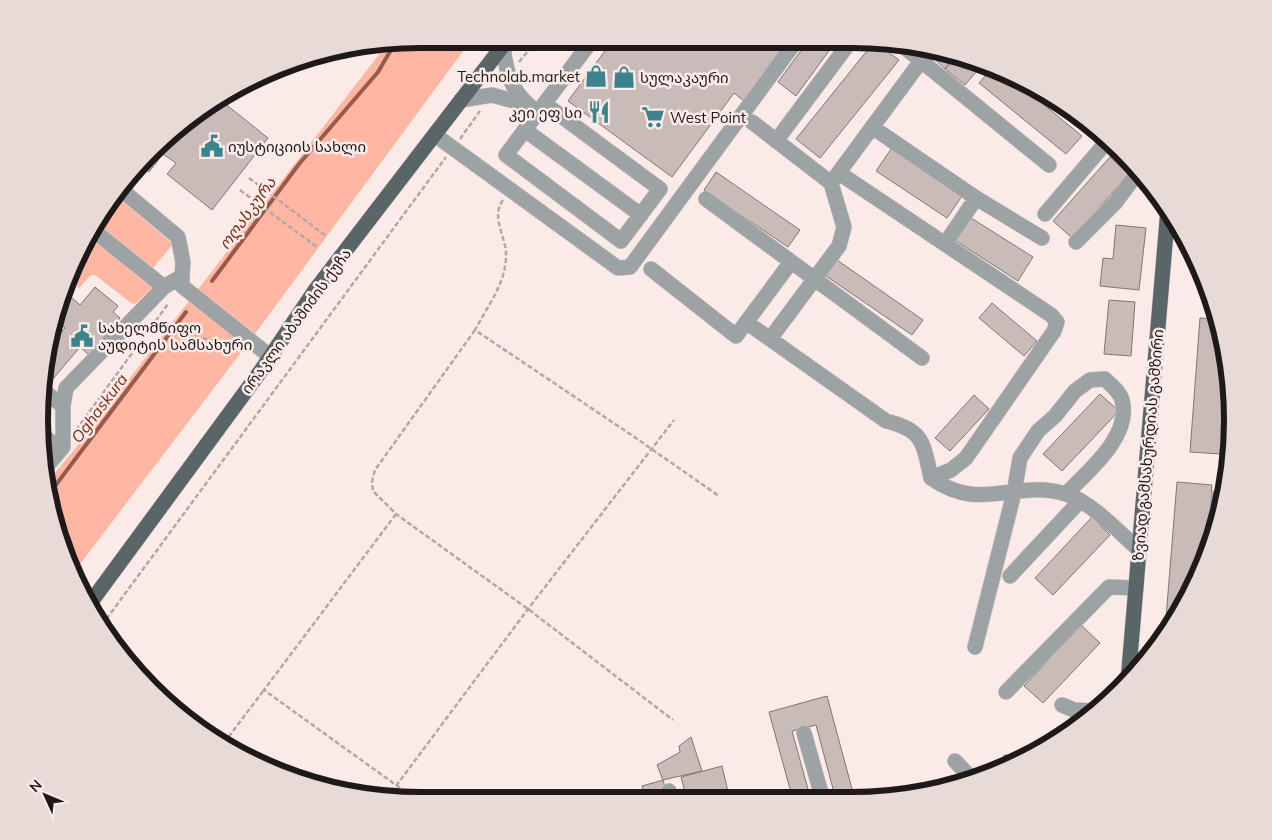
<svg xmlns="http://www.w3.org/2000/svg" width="1272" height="840" font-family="Mulish,'Noto Sans Georgian',sans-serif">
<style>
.green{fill:#ffb6a3}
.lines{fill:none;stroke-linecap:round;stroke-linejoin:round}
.stream{stroke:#9a5a49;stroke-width:4}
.building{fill:#c9bbb8;stroke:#827572}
.minor-casing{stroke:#d3c5c3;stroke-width:16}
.major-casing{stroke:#d3c5c3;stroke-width:16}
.path{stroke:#b3a8a5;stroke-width:2.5;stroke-dasharray:5 2.5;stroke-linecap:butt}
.minor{stroke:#9da3a4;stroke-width:15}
.major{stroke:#596566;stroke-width:15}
.labels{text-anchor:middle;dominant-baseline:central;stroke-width:5;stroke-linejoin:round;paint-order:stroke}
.poi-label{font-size:15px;fill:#1f1a19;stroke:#faebe8;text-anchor:start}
.street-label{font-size:15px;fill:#1f1a19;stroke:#faebe8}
.water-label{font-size:16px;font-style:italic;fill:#7d2b16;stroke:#faebe8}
.rim{fill:none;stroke:#1f1a19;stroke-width:6}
</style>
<rect width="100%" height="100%" fill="#faebe8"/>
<!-- green -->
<path class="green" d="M 420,39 L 472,39 L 246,346 L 74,572 L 52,518 L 48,481 L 79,444 L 387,44 Z
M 114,194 L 173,244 L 153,268 L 97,224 Z
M 90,235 L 154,286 L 135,304 L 131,303 L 95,275 L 91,275 L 79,288 L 66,280 Z"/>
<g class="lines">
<!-- stream -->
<path class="stream" d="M 212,281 L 299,164 L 378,72 L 395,43
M 49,494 L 186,312"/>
</g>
<!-- building -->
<path class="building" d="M 613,40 L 788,41 L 744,101 L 734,93 L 672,177 L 568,101 Z
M 808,41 L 822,42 L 831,48 L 796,96 L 778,82 Z
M 874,42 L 899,60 L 820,158 L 796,139 Z
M 923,48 L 954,58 L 945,69 Z
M 954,58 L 981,66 L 965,85 L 945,69 Z
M 991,69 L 1005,73 L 1082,136 L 1066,154 L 979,83 Z
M 222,96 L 219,99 L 268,138 L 212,210 L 167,174 L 176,163 L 163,154 L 149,172 L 141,166 L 208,103 Z
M 891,149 L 962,196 L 947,218 L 876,171 Z
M 1110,157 L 1129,174 L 1072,238 L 1053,221 Z
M 716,172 L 800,230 L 788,247 L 704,190 Z
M 968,216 L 1033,257 L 1018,281 L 953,239 Z
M 1116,225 L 1146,228 L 1139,290 L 1100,286 L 1103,258 L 1113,259 Z
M 837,260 L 923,320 L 912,335 L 826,276 Z
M 1198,263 L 1206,285 L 1197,284 Z
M 95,287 L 118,306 L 113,312 L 120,318 L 89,355 L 80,347 L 47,386 L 42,383 L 51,344 L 65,328 L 57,321 L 64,291 L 80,305 Z
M 1109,300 L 1135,302 L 1131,356 L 1104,354 Z
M 992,303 L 1037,341 L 1024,356 L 979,318 Z
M 1200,318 L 1219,319 L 1231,385 L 1227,426 L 1224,426 L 1221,454 L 1190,452 Z
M 1100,394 L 1119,411 L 1062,471 L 1043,454 Z
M 974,395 L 989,409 L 950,451 L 935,438 Z
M 1177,482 L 1212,485 L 1206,558 L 1177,618 L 1166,618 Z
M 1092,517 L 1110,535 L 1053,595 L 1035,578 Z
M 1081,625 L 1100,643 L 1043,703 L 1024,686 Z
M 827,696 L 855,800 L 836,800 L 816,725 L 792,731 L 811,800 L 793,800 L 769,712 Z
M 1070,720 L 1085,721 L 1068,732 Z
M 691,737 L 702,771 L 663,780 L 657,765 L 680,752 L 679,746 Z
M 1004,755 L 1031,756 L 1004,768 Z
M 722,766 L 730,800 L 687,800 L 681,777 Z
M 663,780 L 668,799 L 645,799 L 642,786 Z"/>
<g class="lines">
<defs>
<path id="minor" d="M 898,42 L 1049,165
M 503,46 C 507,78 512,93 538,113
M 461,100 L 492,95 L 528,105
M 545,104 L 660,189 L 621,241 L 506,155 L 592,40
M 752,122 L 831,183
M 872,127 L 976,198 L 1042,238
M 525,130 L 641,215
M 435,135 L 618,268 L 630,267 L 796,41
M 776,141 L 850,42
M 839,173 L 1051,315 L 1057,322 L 1054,331 L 966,458 L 951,470 L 931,478
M 706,199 L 922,358
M 1045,214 L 1109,139
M 93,230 L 164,287
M 1076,242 L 1115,203 L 1139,171
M 945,244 L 976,198
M 651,269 L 736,336 L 791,262
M 182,276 L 182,286 L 271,357
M 746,322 L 886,421 C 924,430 923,443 931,478 C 981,514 1017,478 1066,494 C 1091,502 1119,532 1139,550
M 770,339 L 839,246 L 844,227 L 831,183 L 921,61
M 41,389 L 63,406
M 44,436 L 60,450
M 47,466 L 63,447 L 63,406 L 66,388 L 164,287 L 182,276 L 183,262 L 178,237 L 118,187
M 1216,528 L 1218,497 L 1225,493
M 1010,576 L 1080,501
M 975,647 L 1014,493 L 1020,458 L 1038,431 L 1055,416 L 1075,391 L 1090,380 L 1105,379 C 1111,385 1120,392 1122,400 C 1132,436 1088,471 1066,494
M 1006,692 L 1109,587 L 1136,588
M 1062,705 L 1074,710 L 1097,711
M 804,733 L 823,800
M 955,761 L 973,780
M 669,791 L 671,799"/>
<path id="major" d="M 88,606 L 260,372 L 316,289 L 508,39
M 1128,681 L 1168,209"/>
</defs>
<!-- minor casing -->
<use href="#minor" class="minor-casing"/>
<!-- major casing -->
<use href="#major" class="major-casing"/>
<!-- path -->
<path class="path" d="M 519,62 L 537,40
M 460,139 L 480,111
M 249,178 L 326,236
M 240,190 L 317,247
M 503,200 C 490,217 507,238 506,256 C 506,283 487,307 475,330 L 630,434 L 719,496
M 152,324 L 228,345 L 232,345
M 475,330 L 375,470 L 372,481 L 373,491 L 396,514 L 528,609 L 673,720
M 76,430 L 168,304
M 396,514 L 264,690 L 414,798
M 102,625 L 446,157
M 224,743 L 264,690
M 387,798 L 528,609 L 674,420"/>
<!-- minor -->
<use href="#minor" class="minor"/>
<!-- major -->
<use href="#major" class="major"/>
</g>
<!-- icons -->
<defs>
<symbol id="shop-bare" viewBox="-9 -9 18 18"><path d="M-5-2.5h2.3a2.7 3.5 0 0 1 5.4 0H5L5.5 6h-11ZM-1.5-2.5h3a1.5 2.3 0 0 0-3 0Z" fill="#3d838e" stroke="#faebe8" stroke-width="2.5" paint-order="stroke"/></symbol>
<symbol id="restaurant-bare" viewBox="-9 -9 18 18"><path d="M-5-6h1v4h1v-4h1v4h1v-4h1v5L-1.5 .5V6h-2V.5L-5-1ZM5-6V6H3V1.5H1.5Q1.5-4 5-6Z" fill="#3d838e" stroke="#faebe8" stroke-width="2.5" paint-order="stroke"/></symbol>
<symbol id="supermarket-bare" viewBox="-9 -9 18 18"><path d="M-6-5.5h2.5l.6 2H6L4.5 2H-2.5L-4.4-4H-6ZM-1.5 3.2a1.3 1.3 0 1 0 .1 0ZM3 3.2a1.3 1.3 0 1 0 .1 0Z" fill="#3d838e" stroke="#faebe8" stroke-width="2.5" paint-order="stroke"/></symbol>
<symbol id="civic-bare" viewBox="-9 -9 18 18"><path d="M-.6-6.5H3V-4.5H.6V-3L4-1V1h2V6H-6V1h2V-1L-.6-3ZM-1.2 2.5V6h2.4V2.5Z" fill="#3d838e" stroke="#faebe8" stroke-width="2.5" paint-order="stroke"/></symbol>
</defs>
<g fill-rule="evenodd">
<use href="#shop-bare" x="580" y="60" width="32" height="32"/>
<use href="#shop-bare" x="608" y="61" width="32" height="32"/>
<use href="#restaurant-bare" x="583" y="96" width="32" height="32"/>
<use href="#supermarket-bare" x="637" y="101" width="32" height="32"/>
<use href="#civic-bare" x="196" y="130" width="32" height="32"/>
<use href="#civic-bare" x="66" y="320" width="32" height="32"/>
</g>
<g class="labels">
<!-- poi labels -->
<g class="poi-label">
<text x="580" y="76" text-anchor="end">Technolab.market</text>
<text x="640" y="77">სულაკაური</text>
<text x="582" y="112" text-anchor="end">კეი ეფ სი</text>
<text x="670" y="117">West Point</text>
<text x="228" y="146">იუსტიციის სახლი</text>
<text x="98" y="327">სახელმწიფო<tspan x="98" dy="17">აუდიტის სამსახური</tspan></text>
</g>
<!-- street labels -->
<g class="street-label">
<text transform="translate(296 321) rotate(-54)">ირაკლი აბაშიძის ქუჩა</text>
<text transform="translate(1148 445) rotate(-85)">ზვიად გამსახურდიას გამზირი</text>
</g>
<!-- water labels -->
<g class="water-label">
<text transform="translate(247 213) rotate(-54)">ოღასკურა</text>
<text transform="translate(99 408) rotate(-53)">Oghaskura</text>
</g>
</g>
<!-- crop -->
<path d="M0 0H1272V840H0ZM420 48H852A372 372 0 0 1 1224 420V420A372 372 0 0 1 852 792H420A372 372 0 0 1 48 420V420A372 372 0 0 1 420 48Z" fill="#e8dad7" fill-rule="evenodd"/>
<path class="rim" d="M420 48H852A372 372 0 0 1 1224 420V420A372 372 0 0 1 852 792H420A372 372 0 0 1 48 420V420A372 372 0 0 1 420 48Z"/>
<!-- north arrow -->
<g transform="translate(45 795) rotate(314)" stroke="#faebe8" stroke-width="4" paint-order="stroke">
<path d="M0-4L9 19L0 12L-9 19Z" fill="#1f1a19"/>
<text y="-8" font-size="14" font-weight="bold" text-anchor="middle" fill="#1f1a19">N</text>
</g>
</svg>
